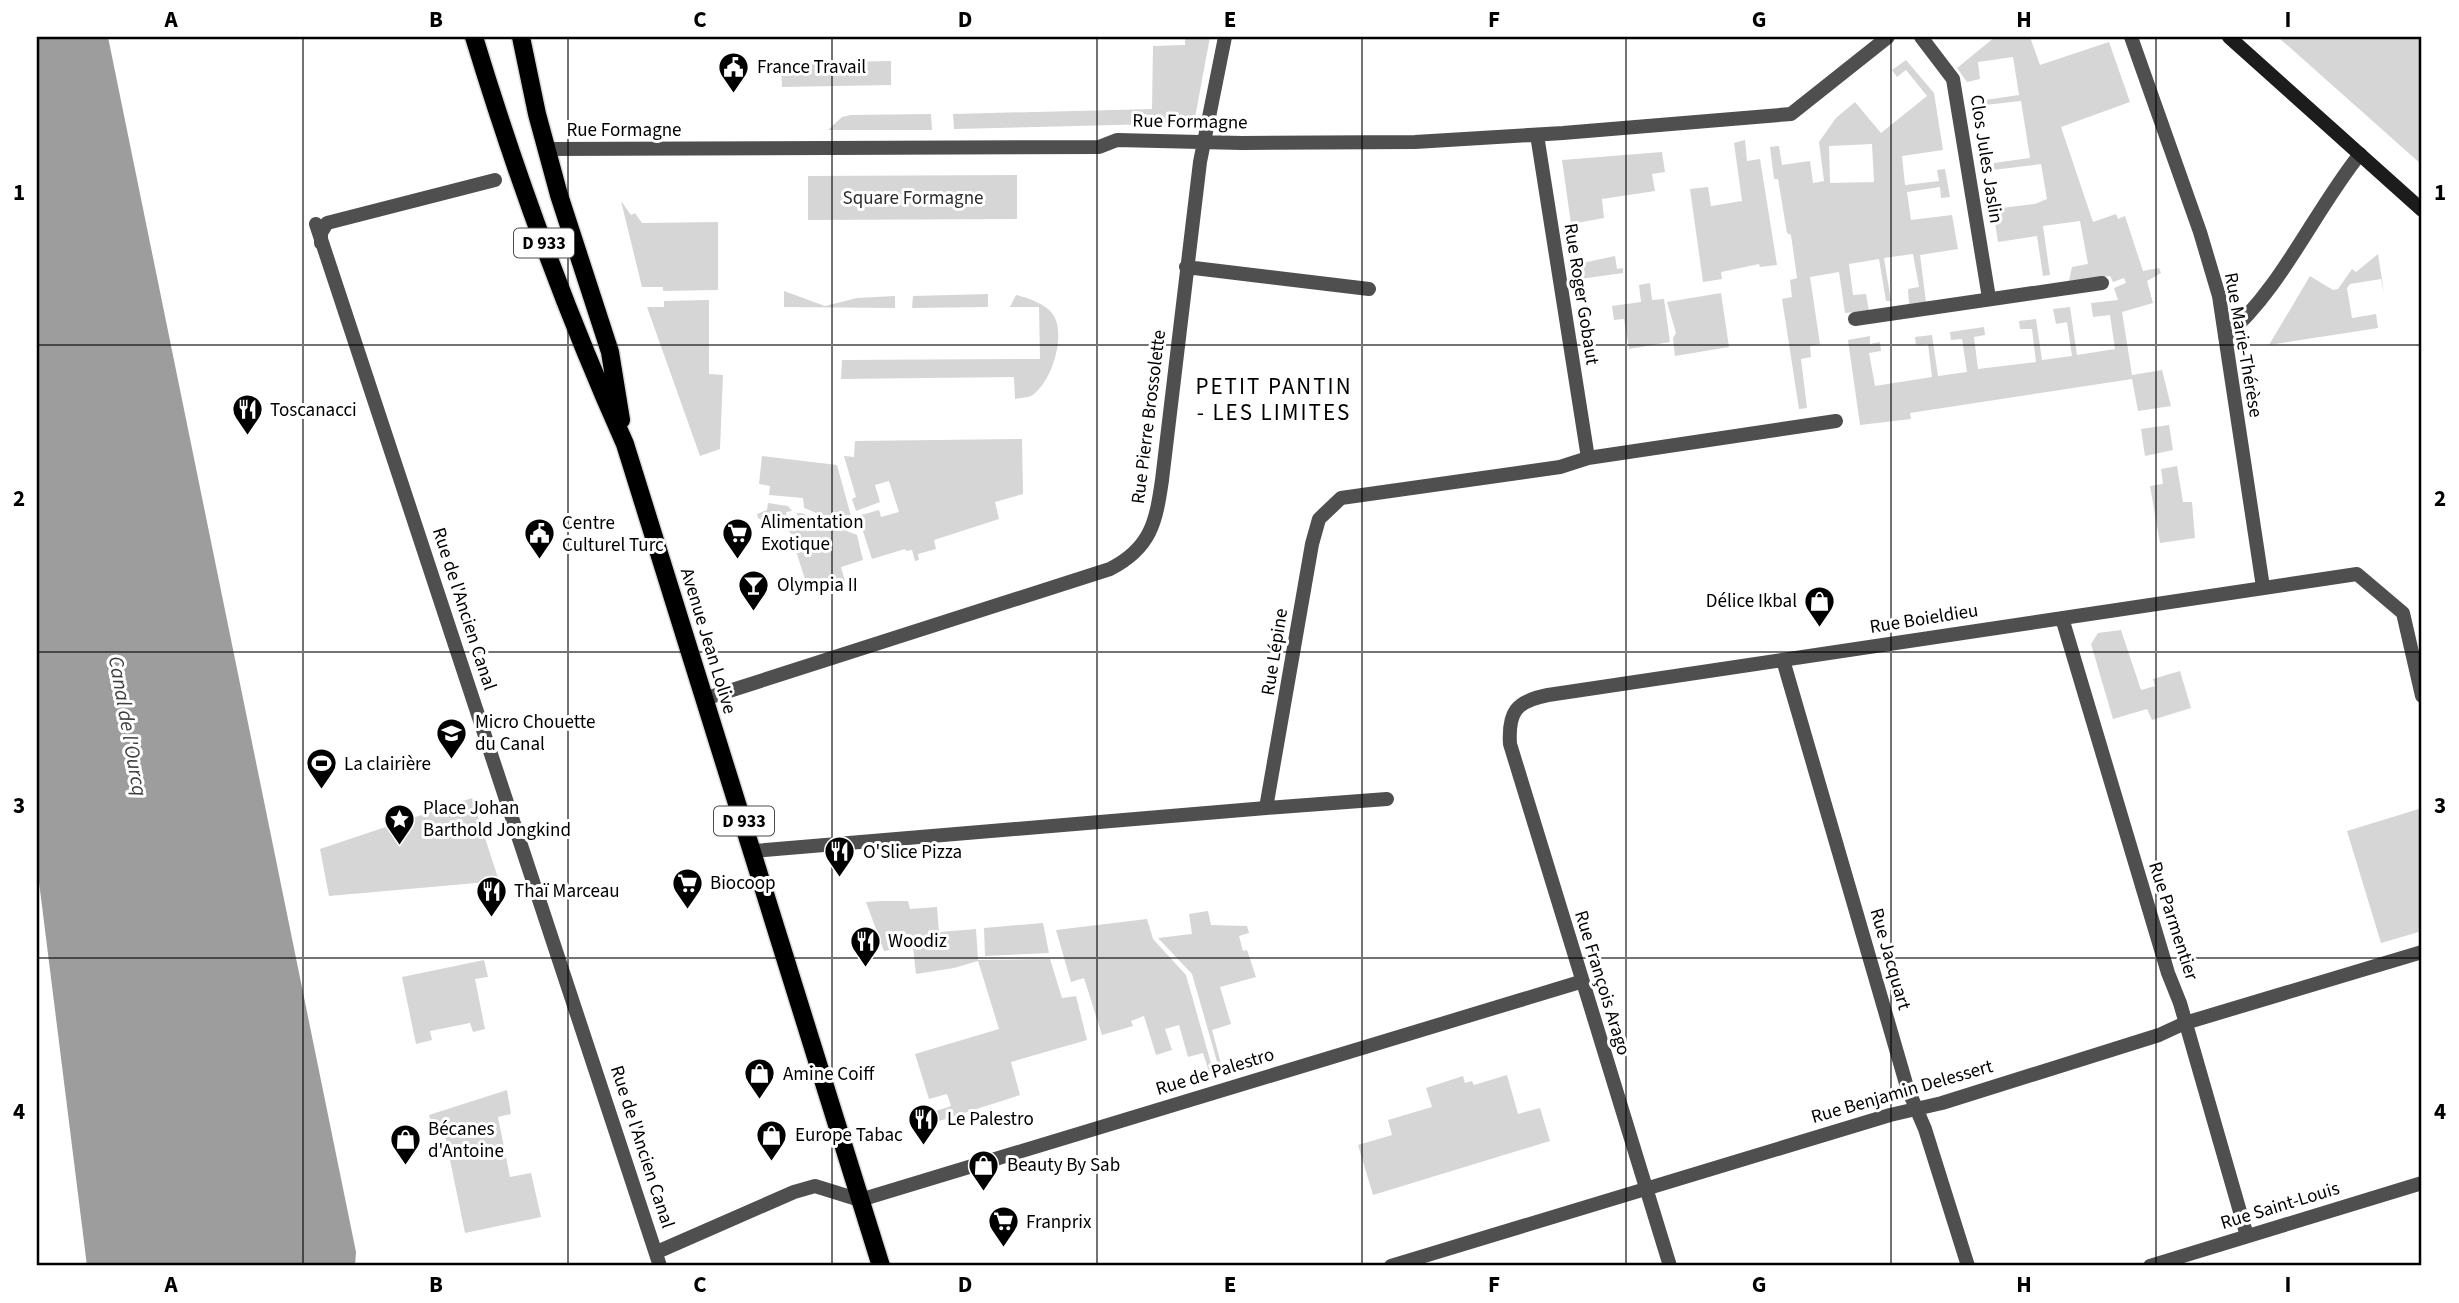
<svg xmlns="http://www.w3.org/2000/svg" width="2459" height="1303" font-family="'Source Sans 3',sans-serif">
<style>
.green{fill:#d6d6d6;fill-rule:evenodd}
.water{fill:#9d9d9d}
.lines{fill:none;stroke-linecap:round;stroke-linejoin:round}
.primary-casing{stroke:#dbdbdb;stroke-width:21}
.street{stroke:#4f4f4f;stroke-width:14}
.secondary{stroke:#1c1c1c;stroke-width:14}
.primary{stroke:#000;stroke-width:18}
.grid{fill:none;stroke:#000;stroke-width:2;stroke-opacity:0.55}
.labels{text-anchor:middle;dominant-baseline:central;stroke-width:6;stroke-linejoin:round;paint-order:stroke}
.shield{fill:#fff;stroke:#4c4c4c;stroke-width:2}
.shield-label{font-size:18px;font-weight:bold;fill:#000}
.poi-label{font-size:19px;fill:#000;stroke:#fff;text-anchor:start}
.street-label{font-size:19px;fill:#000;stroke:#fff}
.park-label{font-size:19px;fill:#2d2d2d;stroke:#fff}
.water-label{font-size:21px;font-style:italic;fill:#3e3e3e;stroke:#fff}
.quarter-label{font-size:23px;letter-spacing:2px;fill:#000;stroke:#fff}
.neatline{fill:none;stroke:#000;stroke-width:2.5}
.grid-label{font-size:23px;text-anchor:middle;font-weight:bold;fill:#000}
</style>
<rect width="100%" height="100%" fill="#fff"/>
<!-- green -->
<path class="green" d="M 1185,37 L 1210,37 L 1194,123 L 954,129 L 953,114 L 1152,109 L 1153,46 L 1185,45 Z
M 1995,37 L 2030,37 L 2040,65 L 2109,42 L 2130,102 L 2061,127 L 2093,222 L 2116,214 L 2118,219 L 2125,216 L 2143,271 L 2159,268 L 2161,273 L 2147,281 L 2153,303 L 2122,312 L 2132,375 L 2162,370 L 2171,406 L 2138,411 L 2132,379 L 1910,413 L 1911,419 L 1860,425 L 1848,340 L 1870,336 L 1870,344 L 1880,342 L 1881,351 L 1869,353 L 1875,386 L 1932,377 L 1928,344 L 1916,345 L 1915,337 L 1932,335 L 1938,376 L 1967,372 L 1962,339 L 1951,340 L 1950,332 L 1984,327 L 1985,335 L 1974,337 L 1978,369 L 2036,362 L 2032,329 L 2020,329 L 2019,321 L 2036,319 L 2042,360 L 2072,356 L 2067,322 L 2056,324 L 2053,309 L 2070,307 L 2077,355 L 2115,349 L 2110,315 L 2093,317 L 2091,303 L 2118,300 L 2114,288 L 2126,283 L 2124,278 L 2113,282 L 2110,276 L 2069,281 L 2072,267 L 2088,264 L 2080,221 L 2043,226 L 2050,275 L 2043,276 L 2037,236 L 1998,242 L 1993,209 L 2035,204 L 2047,199 L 2041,164 L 1993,170 L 1994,163 L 2030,158 L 2021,101 L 1985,105 L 1985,100 L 2019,95 L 2013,57 L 1978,62 L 1980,79 L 1967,82 L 1957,68 Z
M 2278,37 L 2415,37 L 2422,40 L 2422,165 Z
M 1906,60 L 1934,93 L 1943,150 L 1902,156 L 1905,185 L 1939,181 L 1937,170 L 1945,169 L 1950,197 L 1941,198 L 1940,187 L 1907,192 L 1911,220 L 1952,215 L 1958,249 L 1920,255 L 1926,302 L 1909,304 L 1908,289 L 1919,287 L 1913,254 L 1884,258 L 1891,301 L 1886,301 L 1879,259 L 1849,264 L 1853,295 L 1866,294 L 1869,311 L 1845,313 L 1839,272 L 1810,277 L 1820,344 L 1810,346 L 1811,357 L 1801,359 L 1807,408 L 1799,409 L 1782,299 L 1792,297 L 1790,280 L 1797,278 L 1791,235 L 1787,233 L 1778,179 L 1774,179 L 1770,147 L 1779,146 L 1782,165 L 1810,161 L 1813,183 L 1824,181 L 1819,142 L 1836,118 L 1855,102 L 1881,133 L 1927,96 L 1906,70 L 1897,77 L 1892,70 ZM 1872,144 L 1874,182 L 1830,183 L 1829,146 Z
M 891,61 L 891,85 L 782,87 L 781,63 Z
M 931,114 L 932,130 L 828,130 L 842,117 L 851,115 Z
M 1745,140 L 1747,161 L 1760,159 L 1777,265 L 1760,267 L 1759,264 L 1721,272 L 1722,279 L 1703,282 L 1690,189 L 1708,187 L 1711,206 L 1742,201 L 1734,143 Z
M 1662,152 L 1665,172 L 1652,174 L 1655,191 L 1602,199 L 1604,218 L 1571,224 L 1562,160 Z
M 1017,175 L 1017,219 L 808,220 L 808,176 Z
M 621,201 L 631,215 L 635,213 L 642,223 L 718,222 L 718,290 L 663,291 L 663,287 L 642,287 Z
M 2378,254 L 2384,293 L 2381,279 L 2350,284 L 2347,288 L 2352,318 L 2376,314 L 2378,328 L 2269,345 L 2310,276 L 2333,290 L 2338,289 L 2352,269 L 2356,272 Z
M 1615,256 L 1617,269 L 1623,268 L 1623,273 L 1580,279 L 1578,264 Z
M 1650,283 L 1652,300 L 1664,299 L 1670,342 L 1629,349 L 1624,319 L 1614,320 L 1612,306 L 1641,302 L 1639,285 Z
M 784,291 L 825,306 L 857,298 L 895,296 L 895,308 L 784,307 Z
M 1721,293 L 1729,347 L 1675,356 L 1673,338 L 1676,333 L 1667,302 Z
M 988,294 L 988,307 L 912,308 L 913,296 Z
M 1016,295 C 1028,298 1047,304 1054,316 C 1066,337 1051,384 1031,396 C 1026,398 1020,398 1015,399 L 1014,377 L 841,379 L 842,360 L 1040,359 L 1039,307 L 1010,307 Z
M 709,300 L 709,374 L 723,375 L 720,449 L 700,456 L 647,307 L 664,307 L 664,301 Z
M 2169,425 L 2173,450 L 2145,456 L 2141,429 Z
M 1022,439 L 1023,494 L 995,502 L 999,519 L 934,540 L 936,549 L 918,554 L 919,560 L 915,561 L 912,550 L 906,551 L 905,549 L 872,559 L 858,516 L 879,510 L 881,517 L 899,512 L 889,481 L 875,485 L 880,502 L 856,511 L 852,499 L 856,497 L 844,456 L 854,457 L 855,441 Z
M 762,456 L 837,465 L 852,520 L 847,525 L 804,508 L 803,498 L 769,495 L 770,486 L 759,484 Z
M 2177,466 L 2183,502 L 2192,502 L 2195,538 L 2160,543 L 2150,486 L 2163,484 L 2161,469 Z
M 768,503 L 788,506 L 792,511 L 786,512 L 788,523 L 799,520 L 797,513 L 801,513 L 857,535 L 863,560 L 841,567 L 845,581 L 809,592 L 790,532 L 758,518 L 757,514 L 767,510 Z
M 2121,630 L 2141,690 L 2155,686 L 2153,679 L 2180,671 L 2191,708 L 2152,720 L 2147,709 L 2113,719 L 2091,644 L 2098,633 Z
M 472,798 L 499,881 L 329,896 L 320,849 Z
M 2422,808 L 2422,931 L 2381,943 L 2347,831 Z
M 880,901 L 908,901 L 910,909 L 937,907 L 939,932 L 976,929 L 978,960 L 1050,959 L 1062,998 L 1076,996 L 1087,1040 L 1011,1062 L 1020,1095 L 939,1121 L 936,1111 L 951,1106 L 947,1094 L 929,1099 L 915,1054 L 999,1029 L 978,961 L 954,968 L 916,974 L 913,947 L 884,951 L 866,902 Z
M 1208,911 L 1211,925 L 1247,926 L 1249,933 L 1239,936 L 1243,951 L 1247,950 L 1256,977 L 1220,987 L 1231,1024 L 1212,1030 L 1223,1071 L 1220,1072 L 1192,974 L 1158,938 L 1192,934 L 1189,914 Z
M 1147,919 L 1153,939 L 1186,975 L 1214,1074 L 1210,1075 L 1203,1053 L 1188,1057 L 1179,1025 L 1165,1029 L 1172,1050 L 1156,1055 L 1144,1016 L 1131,1021 L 1133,1026 L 1102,1035 L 1084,978 L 1071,982 L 1056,930 Z
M 1043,923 L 1049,953 L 985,956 L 984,928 Z
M 484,960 L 488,977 L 475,979 L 485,1029 L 473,1032 L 470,1023 L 430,1031 L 432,1040 L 416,1044 L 402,977 Z
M 1507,1075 L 1518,1114 L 1540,1108 L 1550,1141 L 1373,1195 L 1358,1145 L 1392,1135 L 1388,1120 L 1432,1107 L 1426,1088 L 1463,1076 L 1465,1083 L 1472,1081 L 1474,1085 Z
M 507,1090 L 511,1114 L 498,1117 L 510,1177 L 531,1173 L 541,1217 L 465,1233 L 443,1126 L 432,1128 L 429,1115 Z"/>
<!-- water -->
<path class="water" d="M 37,37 L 108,37 L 356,1252 L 355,1266 L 87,1266 L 37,866 Z"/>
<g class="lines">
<defs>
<path id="primary" d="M 474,37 C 516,175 566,312 625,444 L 881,1266
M 521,37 L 537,114 L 559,195 L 610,352 L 621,420"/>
</defs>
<!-- primary casing -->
<use href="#primary" class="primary-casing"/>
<!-- street -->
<path class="street" d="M 1921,37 L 1953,79 L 1989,298
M 2131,37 L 2200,232 L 2219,296 L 2263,587
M 1537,135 L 1588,458
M 547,149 L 1099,147 L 1117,140 L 1242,143 L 1415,142 L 1563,133 L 1791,114 L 1888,37
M 316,224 L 660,1266
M 321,243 L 321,233 L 327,223 L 495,180
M 1186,267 L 1369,289
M 1855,319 L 2102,283
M 2225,337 C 2282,288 2313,213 2360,154
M 2062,618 L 2168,973 L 2180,1003 L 2247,1236
M 1783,660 L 1907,1087 L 1925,1129 L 1968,1266
M 704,699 L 1110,569 C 1151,548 1156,522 1162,480 L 1200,162 L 1225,37
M 1266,808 L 1387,799
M 754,851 L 1266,808 L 1312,544 L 1319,519 L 1341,498 L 1560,467 L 1588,458 L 1836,421
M 657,1252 L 794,1192 L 815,1186 L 860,1200 L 1580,982
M 1391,1266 L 1890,1115 L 1942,1103 L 2159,1035 L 2185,1023 L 2422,952
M 1670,1266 L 1510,744 C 1508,712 1516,701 1548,695 L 2357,574 L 2403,613 L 2422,696
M 2150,1266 L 2422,1183"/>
<!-- secondary -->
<path class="secondary" d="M 2229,37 L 2422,210"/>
<!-- primary -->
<use href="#primary" class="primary"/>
</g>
<!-- grid -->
<path class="grid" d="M 303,37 L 303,1266M 568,37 L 568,1266M 832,37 L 832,1266M 1097,37 L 1097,1266M 1362,37 L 1362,1266M 1626,37 L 1626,1266M 1891,37 L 1891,1266M 2156,37 L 2156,1266M 37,345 L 2422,345M 37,652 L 2422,652M 37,958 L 2422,958"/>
<!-- icons -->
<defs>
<symbol id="civic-pin" viewBox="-11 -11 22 30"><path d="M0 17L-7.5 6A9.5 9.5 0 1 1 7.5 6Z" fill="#000" stroke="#fff"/><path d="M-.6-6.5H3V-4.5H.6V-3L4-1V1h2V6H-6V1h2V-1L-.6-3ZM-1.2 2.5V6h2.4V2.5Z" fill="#fff"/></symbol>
<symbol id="restaurant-pin" viewBox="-11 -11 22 30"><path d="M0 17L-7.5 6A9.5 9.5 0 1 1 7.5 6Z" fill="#000" stroke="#fff"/><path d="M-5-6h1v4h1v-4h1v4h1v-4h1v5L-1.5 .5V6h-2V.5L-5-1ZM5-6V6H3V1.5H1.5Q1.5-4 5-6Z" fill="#fff"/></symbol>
<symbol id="supermarket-pin" viewBox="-11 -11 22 30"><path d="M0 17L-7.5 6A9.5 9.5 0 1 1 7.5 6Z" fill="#000" stroke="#fff"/><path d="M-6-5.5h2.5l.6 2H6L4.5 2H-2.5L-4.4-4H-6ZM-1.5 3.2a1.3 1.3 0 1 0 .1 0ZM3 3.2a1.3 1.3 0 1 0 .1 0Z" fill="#fff"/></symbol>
<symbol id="bar-pin" viewBox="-11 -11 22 30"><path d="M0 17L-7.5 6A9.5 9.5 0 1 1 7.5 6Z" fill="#000" stroke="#fff"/><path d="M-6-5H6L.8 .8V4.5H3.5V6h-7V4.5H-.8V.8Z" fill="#fff"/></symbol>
<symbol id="shop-pin" viewBox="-11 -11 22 30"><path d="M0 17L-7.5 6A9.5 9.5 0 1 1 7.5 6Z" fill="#000" stroke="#fff"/><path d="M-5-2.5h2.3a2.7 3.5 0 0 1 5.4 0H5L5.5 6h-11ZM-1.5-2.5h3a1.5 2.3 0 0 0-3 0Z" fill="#fff"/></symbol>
<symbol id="school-pin" viewBox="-11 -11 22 30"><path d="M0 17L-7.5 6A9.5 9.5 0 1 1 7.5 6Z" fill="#000" stroke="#fff"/><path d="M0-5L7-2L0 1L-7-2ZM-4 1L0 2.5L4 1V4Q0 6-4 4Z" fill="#fff"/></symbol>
<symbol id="stadium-pin" viewBox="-11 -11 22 30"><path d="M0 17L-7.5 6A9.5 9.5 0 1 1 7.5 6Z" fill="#000" stroke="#fff"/><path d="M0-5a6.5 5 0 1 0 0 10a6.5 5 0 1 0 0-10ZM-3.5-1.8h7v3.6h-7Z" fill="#fff"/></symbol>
<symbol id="sight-pin" viewBox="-11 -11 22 30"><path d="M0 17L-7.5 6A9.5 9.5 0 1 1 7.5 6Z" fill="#000" stroke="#fff"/><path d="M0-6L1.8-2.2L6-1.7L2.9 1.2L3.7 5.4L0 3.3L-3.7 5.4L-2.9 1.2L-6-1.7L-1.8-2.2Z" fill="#fff"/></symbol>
</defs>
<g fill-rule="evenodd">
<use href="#civic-pin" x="716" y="50" width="35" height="47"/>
<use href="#restaurant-pin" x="230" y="392" width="35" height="47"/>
<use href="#supermarket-pin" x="720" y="516" width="35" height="47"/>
<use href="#civic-pin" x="522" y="516" width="35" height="47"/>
<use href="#bar-pin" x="736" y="568" width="35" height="47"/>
<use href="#shop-pin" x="1802" y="584" width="35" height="47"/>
<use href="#school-pin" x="434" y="716" width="35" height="47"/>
<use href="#stadium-pin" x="304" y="746" width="35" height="47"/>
<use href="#sight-pin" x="382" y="802" width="35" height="47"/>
<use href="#restaurant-pin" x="822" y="834" width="35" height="47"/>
<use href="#supermarket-pin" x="670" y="866" width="35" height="47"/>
<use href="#restaurant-pin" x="474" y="874" width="35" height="47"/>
<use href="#restaurant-pin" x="848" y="924" width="35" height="47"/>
<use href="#shop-pin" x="742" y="1056" width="35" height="47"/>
<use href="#restaurant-pin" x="906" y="1102" width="35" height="47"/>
<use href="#shop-pin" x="754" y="1118" width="35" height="47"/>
<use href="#shop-pin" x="388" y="1122" width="35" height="47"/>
<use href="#shop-pin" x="966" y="1148" width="35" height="47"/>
<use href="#supermarket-pin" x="986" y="1204" width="35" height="47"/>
</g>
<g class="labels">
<!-- shield labels -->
<g class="shield">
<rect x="514" y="228.5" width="60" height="29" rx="5"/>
<rect x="714" y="806.5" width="60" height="29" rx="5"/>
</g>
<g class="shield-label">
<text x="544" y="243">D 933</text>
<text x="744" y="821">D 933</text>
</g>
<!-- poi labels -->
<g class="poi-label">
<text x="757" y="67">France Travail</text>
<text x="270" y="410">Toscanacci</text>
<text x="761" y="522">Alimentation<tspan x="761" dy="22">Exotique</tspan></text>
<text x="562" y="523">Centre<tspan x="562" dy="22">Culturel Turc</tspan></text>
<text x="777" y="585">Olympia II</text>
<text x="1797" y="601" text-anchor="end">Délice Ikbal</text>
<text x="475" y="722">Micro Chouette<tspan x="475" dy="22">du Canal</tspan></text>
<text x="344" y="764">La clairière</text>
<text x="423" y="808">Place Johan<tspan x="423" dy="22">Barthold Jongkind</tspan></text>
<text x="863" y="852">O'Slice Pizza</text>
<text x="710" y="883">Biocoop</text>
<text x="514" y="891">Thaï Marceau</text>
<text x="888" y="941">Woodiz</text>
<text x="783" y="1074">Amine Coiff</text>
<text x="947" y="1119">Le Palestro</text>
<text x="428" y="1129">Bécanes<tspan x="428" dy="22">d'Antoine</tspan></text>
<text x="795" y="1135">Europe Tabac</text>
<text x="1007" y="1165">Beauty By Sab</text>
<text x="1026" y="1222">Franprix</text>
</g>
<!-- street labels -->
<g class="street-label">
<text transform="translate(1190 122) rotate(1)">Rue Formagne</text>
<text x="624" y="130">Rue Formagne</text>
<text transform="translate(1986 159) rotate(81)">Clos Jules Jaslin</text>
<text transform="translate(1581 294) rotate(81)">Rue Roger Gobaut</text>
<text transform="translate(2243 345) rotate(80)">Rue Marie-Thérèse</text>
<text transform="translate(1149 417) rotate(-83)">Rue Pierre Brossolette</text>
<text transform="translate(464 609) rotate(72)">Rue de l'Ancien Canal</text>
<text transform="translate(1924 619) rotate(-9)">Rue Boieldieu</text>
<text transform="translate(708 641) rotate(73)">Avenue Jean Lolive</text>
<text transform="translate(1275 652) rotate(-81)">Rue Lépine</text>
<text transform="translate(2173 921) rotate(72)">Rue Parmentier</text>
<text transform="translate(1890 959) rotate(74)">Rue Jacquart</text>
<text transform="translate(1602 983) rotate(73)">Rue François Arago</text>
<text transform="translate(1215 1072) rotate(-17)">Rue de Palestro</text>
<text transform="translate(1902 1092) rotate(-16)">Rue Benjamin Delessert</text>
<text transform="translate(642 1147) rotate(72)">Rue de l'Ancien Canal</text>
<text transform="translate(2280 1206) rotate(-17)">Rue Saint-Louis</text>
</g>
<!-- park labels -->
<g class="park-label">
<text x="913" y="198">Square Formagne</text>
</g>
<!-- water labels -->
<g class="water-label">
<text transform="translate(128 726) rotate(80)">Canal de l'Ourcq</text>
</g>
<!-- quarter labels -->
<g class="quarter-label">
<text x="1274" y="386">PETIT PANTIN<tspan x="1274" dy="26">- LES LIMITES</tspan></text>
</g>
</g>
<!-- border -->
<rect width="2459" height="1303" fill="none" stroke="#ffffff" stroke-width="77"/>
<rect x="38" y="38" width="2382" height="1226" class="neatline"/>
<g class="grid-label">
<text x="171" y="27">A</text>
<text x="436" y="27">B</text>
<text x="700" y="27">C</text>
<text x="965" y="27">D</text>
<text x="1230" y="27">E</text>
<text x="1494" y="27">F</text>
<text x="1759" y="27">G</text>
<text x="2024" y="27">H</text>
<text x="2288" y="27">I</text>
<text x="19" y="200">1</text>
<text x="2440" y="200">1</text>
<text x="19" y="506">2</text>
<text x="2440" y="506">2</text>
<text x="19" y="813">3</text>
<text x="2440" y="813">3</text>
<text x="19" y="1119">4</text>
<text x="2440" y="1119">4</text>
<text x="171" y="1292">A</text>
<text x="436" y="1292">B</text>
<text x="700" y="1292">C</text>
<text x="965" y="1292">D</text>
<text x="1230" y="1292">E</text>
<text x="1494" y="1292">F</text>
<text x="1759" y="1292">G</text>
<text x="2024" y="1292">H</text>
<text x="2288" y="1292">I</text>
</g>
</svg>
